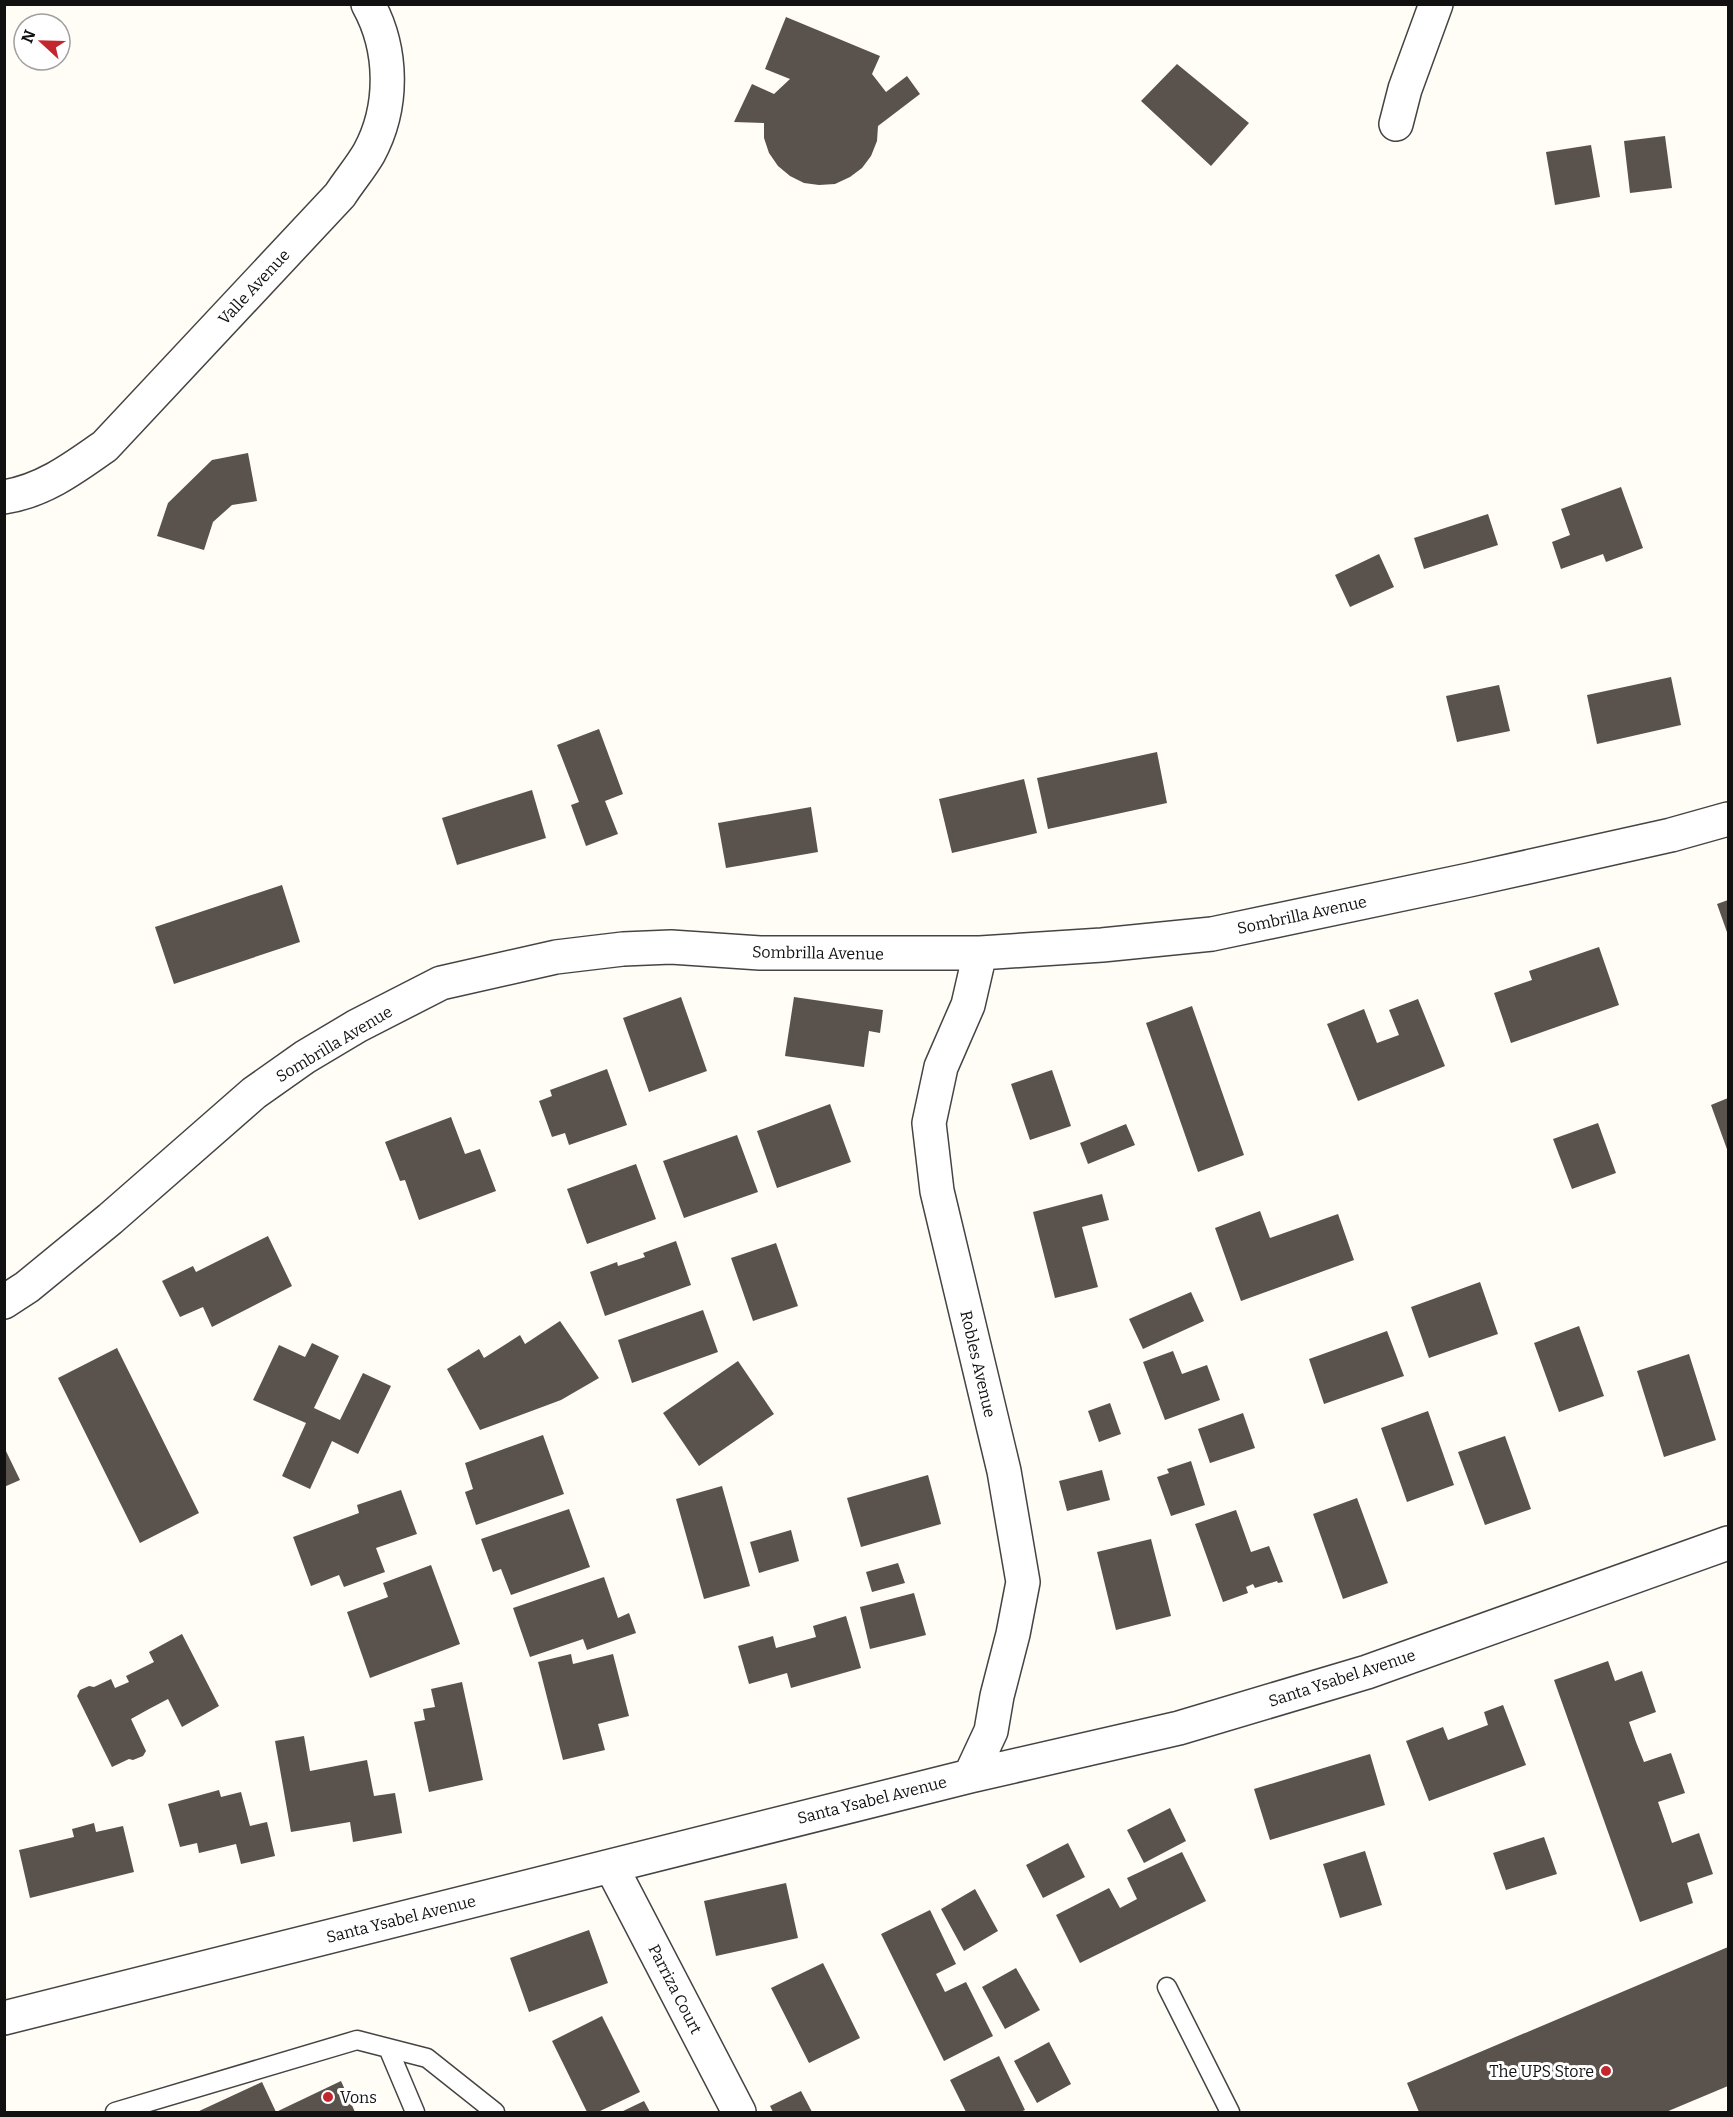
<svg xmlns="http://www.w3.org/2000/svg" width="1733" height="2117" font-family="Bitter,serif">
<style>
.building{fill:#5a524d}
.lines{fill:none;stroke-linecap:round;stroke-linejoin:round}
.lane-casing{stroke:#444;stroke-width:21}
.street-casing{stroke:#444;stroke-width:36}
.lane{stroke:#fff;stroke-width:18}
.street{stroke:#fff;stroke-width:33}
.poi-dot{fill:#c4262e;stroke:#fff;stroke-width:2}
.labels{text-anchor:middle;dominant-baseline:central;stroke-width:6;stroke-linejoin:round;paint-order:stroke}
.street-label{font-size:16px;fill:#111;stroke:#fff}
.poi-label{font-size:16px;fill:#111;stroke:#fff;text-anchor:end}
</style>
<rect width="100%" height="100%" fill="#fffdf5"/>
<!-- building -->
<path class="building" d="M 786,17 L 880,56 L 872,74 L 886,92 L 907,76 L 920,94 L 878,126 L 877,141 L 871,156 L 862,168 L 850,177 L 835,184 L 819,185 L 804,183 L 790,176 L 778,166 L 769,153 L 764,138 L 764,123 L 734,122 L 752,84 L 774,94 L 790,79 L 765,69 Z
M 1177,64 L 1249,123 L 1211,166 L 1141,101 Z
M 1665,136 L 1672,188 L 1630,193 L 1624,141 Z
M 1591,145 L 1600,197 L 1555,205 L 1546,152 Z
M 248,453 L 257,501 L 232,505 L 213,522 L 204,550 L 157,536 L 168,503 L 212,460 Z
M 1621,487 L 1643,548 L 1606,562 L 1603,554 L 1561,569 L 1552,542 L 1570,535 L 1561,509 Z
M 1488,514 L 1498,545 L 1424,569 L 1414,538 Z
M 1379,554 L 1394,587 L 1350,607 L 1335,575 Z
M 1671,677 L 1681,725 L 1597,744 L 1587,695 Z
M 1499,685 L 1510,731 L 1457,742 L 1446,696 Z
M 599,729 L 623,794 L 605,801 L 618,834 L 586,846 L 571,805 L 579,802 L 557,745 Z
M 1157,752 L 1167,803 L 1048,829 L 1037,778 Z
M 1024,779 L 1037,833 L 952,853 L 939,799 Z
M 532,790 L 546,838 L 457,865 L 442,818 Z
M 811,807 L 818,852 L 726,868 L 718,823 Z
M 282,885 L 300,942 L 174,984 L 155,927 Z
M 1728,900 L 1728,935 L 1717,904 Z
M 1599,947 L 1619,1005 L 1511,1043 L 1494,993 L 1532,980 L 1529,971 Z
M 681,997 L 707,1071 L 649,1092 L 623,1018 Z
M 794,997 L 883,1010 L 880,1033 L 869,1031 L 864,1067 L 785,1056 Z
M 1418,999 L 1445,1066 L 1358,1101 L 1327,1024 L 1364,1009 L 1377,1043 L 1399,1035 L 1389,1010 Z
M 1192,1006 L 1244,1155 L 1198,1172 L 1146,1023 Z
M 607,1069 L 627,1125 L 569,1145 L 565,1133 L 552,1137 L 539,1101 L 552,1096 L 550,1090 Z
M 1052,1070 L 1071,1126 L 1030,1140 L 1011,1084 Z
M 1728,1098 L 1728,1152 L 1711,1105 Z
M 830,1104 L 851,1162 L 777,1188 L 757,1131 Z
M 451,1117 L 465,1154 L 480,1149 L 496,1191 L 419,1220 L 405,1180 L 400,1181 L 385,1142 Z
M 1598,1123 L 1616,1173 L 1572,1189 L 1553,1139 Z
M 1126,1124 L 1135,1145 L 1088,1164 L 1080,1143 Z
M 737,1135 L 758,1192 L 684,1218 L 663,1161 Z
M 636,1164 L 656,1219 L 587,1244 L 567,1189 Z
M 1102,1194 L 1109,1220 L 1082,1227 L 1098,1287 L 1055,1298 L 1033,1212 Z
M 1260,1211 L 1270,1238 L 1338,1214 L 1354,1260 L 1241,1301 L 1215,1228 Z
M 268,1236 L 292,1286 L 212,1327 L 203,1307 L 180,1317 L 162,1281 L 193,1266 L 196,1272 Z
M 676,1241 L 691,1285 L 605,1316 L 590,1272 L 617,1262 L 618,1266 L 645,1257 L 643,1253 Z
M 776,1243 L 798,1306 L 753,1321 L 731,1258 Z
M 1480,1282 L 1498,1334 L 1429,1358 L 1411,1307 Z
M 1191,1292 L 1204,1321 L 1143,1349 L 1129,1319 Z
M 703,1310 L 718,1352 L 632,1383 L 618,1340 Z
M 560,1321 L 599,1378 L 561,1400 L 480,1430 L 447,1369 L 479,1349 L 484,1358 L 520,1335 L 525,1344 Z
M 1579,1326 L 1604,1396 L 1559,1412 L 1534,1343 Z
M 1387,1331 L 1404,1376 L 1324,1404 L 1309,1359 Z
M 312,1343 L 339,1356 L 314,1408 L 340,1420 L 363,1373 L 391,1386 L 358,1454 L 332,1441 L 310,1489 L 282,1476 L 306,1423 L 253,1400 L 279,1345 L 305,1357 Z
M 117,1348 L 199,1513 L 140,1543 L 58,1378 Z
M 1173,1351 L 1182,1374 L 1207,1365 L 1220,1400 L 1165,1420 L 1143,1362 Z
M 1689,1354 L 1716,1440 L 1664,1457 L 1637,1371 Z
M 738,1361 L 774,1414 L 699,1466 L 663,1413 Z
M 1110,1403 L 1121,1434 L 1099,1442 L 1088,1411 Z
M 1428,1411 L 1454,1485 L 1407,1502 L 1381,1428 Z
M 1243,1413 L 1255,1448 L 1210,1463 L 1198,1429 Z
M 543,1435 L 564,1494 L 476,1525 L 465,1492 L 473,1489 L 465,1463 Z
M 1505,1436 L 1531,1509 L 1485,1525 L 1458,1452 Z
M 4,1447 L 20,1480 L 4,1487 Z
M 1191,1461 L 1205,1505 L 1171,1516 L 1157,1477 L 1169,1473 L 1167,1469 Z
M 1102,1470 L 1110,1500 L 1067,1511 L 1059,1481 Z
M 928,1475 L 941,1524 L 861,1547 L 847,1498 Z
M 722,1486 L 750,1586 L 704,1599 L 676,1499 Z
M 401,1490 L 417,1534 L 376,1548 L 385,1572 L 344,1587 L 339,1575 L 311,1586 L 293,1537 L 359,1513 L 357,1505 Z
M 1357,1498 L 1388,1583 L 1343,1599 L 1313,1514 Z
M 569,1509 L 590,1567 L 511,1595 L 501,1569 L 493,1572 L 481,1539 Z
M 1236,1510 L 1251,1552 L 1269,1546 L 1283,1582 L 1278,1583 L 1277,1581 L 1255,1588 L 1253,1584 L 1246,1587 L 1248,1593 L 1223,1602 L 1195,1524 Z
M 791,1530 L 799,1561 L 759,1573 L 750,1542 Z
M 1151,1539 L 1171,1616 L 1116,1630 L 1097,1552 Z
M 898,1563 L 905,1583 L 872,1592 L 866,1572 Z
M 431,1565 L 460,1644 L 370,1678 L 347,1612 L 388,1597 L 383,1583 Z
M 604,1577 L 618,1618 L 629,1613 L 636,1633 L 587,1650 L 583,1639 L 530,1657 L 513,1608 Z
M 914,1593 L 926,1635 L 870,1649 L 860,1607 Z
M 846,1616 L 861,1668 L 791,1688 L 787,1673 L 749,1684 L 738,1646 L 773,1636 L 776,1648 L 816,1637 L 813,1626 Z
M 182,1634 L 219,1706 L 182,1727 L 168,1699 L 149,1709 L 131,1719 L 146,1751 L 143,1756 L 133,1760 L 129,1759 L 112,1767 L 77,1696 L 80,1690 L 89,1686 L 94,1687 L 111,1679 L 115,1688 L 129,1682 L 126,1676 L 154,1662 L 149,1652 Z
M 571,1654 L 573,1664 L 613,1654 L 629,1716 L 598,1724 L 605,1750 L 563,1760 L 538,1662 Z
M 1608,1661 L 1615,1681 L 1642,1671 L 1656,1712 L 1629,1722 L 1636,1742 L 1644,1762 L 1671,1753 L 1685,1793 L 1658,1802 L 1665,1822 L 1672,1843 L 1699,1833 L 1713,1874 L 1687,1883 L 1693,1903 L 1640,1922 L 1554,1680 Z
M 462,1682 L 483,1780 L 429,1792 L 414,1722 L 425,1720 L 423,1709 L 435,1707 L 431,1689 Z
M 1503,1705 L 1526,1765 L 1429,1801 L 1406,1741 L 1443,1727 L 1448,1740 L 1488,1725 L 1484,1712 Z
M 304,1736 L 310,1771 L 367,1760 L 374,1796 L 395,1793 L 402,1833 L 353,1842 L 350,1822 L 291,1832 L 275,1741 Z
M 1370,1754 L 1385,1805 L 1270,1840 L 1254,1789 Z
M 219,1790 L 221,1797 L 241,1792 L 250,1826 L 267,1822 L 275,1856 L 241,1864 L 236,1844 L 199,1853 L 197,1843 L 180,1847 L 168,1804 Z
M 1170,1808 L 1186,1841 L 1144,1863 L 1127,1830 Z
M 94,1823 L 96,1832 L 123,1826 L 134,1872 L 30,1898 L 19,1850 L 74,1837 L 72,1829 Z
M 1544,1837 L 1557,1874 L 1506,1890 L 1493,1853 Z
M 1068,1843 L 1085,1877 L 1043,1898 L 1026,1865 Z
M 1365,1851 L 1382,1905 L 1340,1918 L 1323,1864 Z
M 1182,1852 L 1206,1901 L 1080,1963 L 1056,1915 L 1109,1888 L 1120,1908 L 1137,1899 L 1127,1878 Z
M 786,1883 L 798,1938 L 716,1956 L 704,1901 Z
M 975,1889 L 998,1931 L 964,1951 L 941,1909 Z
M 930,1910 L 956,1964 L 936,1974 L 945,1992 L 966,1982 L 993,2036 L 944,2061 L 881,1934 Z
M 589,1930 L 608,1983 L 529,2012 L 510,1958 Z
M 1728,1947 L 1728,2086 L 1666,2112 L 1419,2112 L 1407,2083 Z
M 823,1963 L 860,2038 L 809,2063 L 771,1988 Z
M 1016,1968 L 1040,2010 L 1005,2029 L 982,1987 Z
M 602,2016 L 640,2092 L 598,2112 L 587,2112 L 552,2041 Z
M 1049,2042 L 1071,2084 L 1037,2103 L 1014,2061 Z
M 999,2056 L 1025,2110 L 1020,2112 L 966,2112 L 950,2080 Z
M 341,2081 L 355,2112 L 197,2112 L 262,2082 L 276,2112 Z
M 801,2091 L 812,2112 L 773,2112 L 770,2106 Z
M 644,2101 L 650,2112 L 621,2112 Z"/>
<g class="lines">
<defs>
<path id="lane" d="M 1167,1987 L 1230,2112
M 388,2048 L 415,2112
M 115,2112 L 357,2040 L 427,2058 L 495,2112"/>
<path id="street" d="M 1396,124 L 1405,89 L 1436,4
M 4,497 C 43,491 74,468 105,446 L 340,195 C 349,181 361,167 369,153 C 394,107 393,49 368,4
M 4,1302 L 27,1287 L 110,1219 L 254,1093 L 305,1057 L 357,1026 L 441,983 L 556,957 L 623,949 L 671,947 L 760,953 L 980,953 L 1102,945 L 1212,934 L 1469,880 L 1671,835 L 1728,819
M 970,1776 L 991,1731 L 997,1696 L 1013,1634 L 1023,1582 L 1004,1471 L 937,1191 L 929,1123 L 941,1067 L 968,1005 L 980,953
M 611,1866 L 739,2112
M 4,2018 L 970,1776 L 1179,1728 L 1367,1672 L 1728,1543"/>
</defs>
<!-- lane casing -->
<use href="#lane" class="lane-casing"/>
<!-- street casing -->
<use href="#street" class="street-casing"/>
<!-- lane -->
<use href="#lane" class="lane"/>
<!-- street -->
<use href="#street" class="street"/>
</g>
<!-- markers -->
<g class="poi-dot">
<circle cx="1606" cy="2071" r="6"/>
<circle cx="328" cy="2097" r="6"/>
</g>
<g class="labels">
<!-- street labels -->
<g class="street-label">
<text transform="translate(254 287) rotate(-47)">Valle Avenue</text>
<text transform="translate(1302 915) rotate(-12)">Sombrilla Avenue</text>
<text transform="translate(818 953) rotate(1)">Sombrilla Avenue</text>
<text transform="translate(334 1044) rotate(-31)">Sombrilla Avenue</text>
<text transform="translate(978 1364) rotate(77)">Robles Avenue</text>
<text transform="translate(1342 1678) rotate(-18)">Santa Ysabel Avenue</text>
<text transform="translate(872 1800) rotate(-14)">Santa Ysabel Avenue</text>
<text transform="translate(401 1919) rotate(-14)">Santa Ysabel Avenue</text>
<text transform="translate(675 1989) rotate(63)">Parriza Court</text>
</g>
<!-- poi labels -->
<g class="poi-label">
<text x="1594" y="2071">The UPS Store</text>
<text x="340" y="2097" text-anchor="start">Vons</text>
</g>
</g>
<!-- border -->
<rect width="1733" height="2117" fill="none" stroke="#111111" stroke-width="12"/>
<!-- north arrow -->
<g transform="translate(42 42) rotate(292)"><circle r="28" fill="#ffffff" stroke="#a0a0a0" stroke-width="1.5"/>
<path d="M0-4.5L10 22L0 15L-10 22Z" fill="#c4262e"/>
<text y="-9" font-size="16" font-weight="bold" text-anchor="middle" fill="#111111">N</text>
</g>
</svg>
